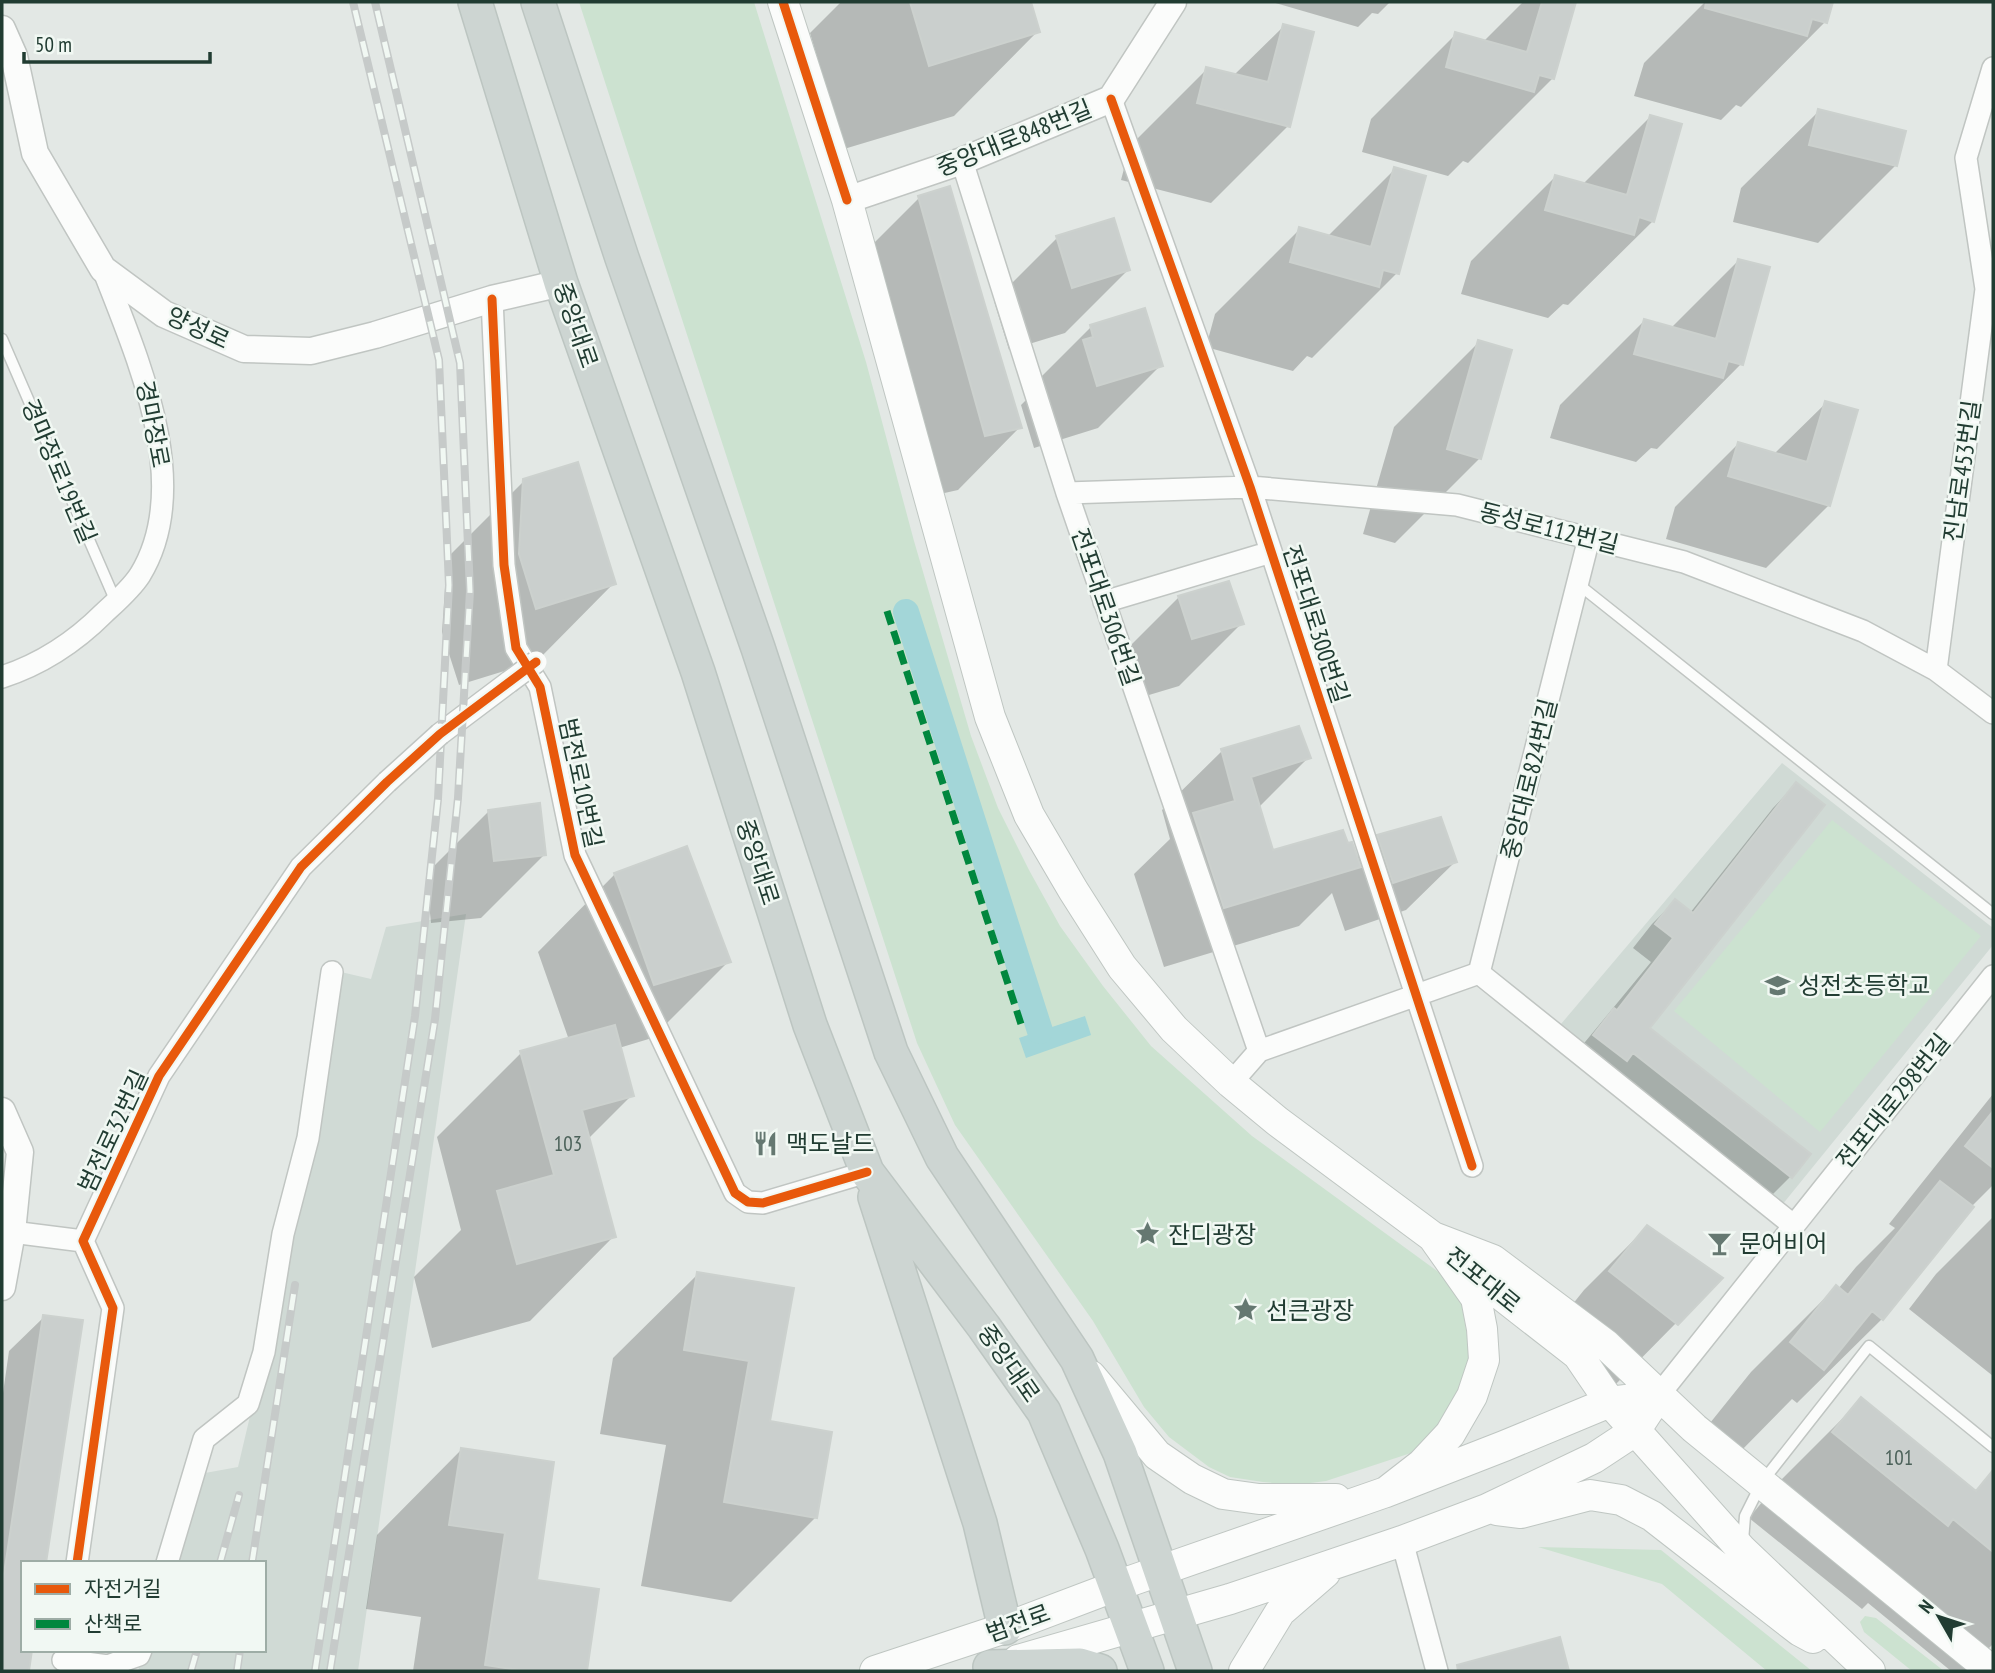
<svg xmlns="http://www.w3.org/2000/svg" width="1995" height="1673" font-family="'PT Sans Narrow','Noto Sans KR',sans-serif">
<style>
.built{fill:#d0dad5}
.green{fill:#cce2d0}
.water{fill:#a3d6d8}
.shadow{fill:#0003}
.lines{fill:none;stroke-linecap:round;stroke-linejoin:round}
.canal{stroke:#a3d6d8;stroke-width:26}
.building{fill:#cacfcd;stroke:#ccd1ce;stroke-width:2}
.service-casing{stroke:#c0c5c2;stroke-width:13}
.minor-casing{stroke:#c0c5c2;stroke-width:24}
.tertiary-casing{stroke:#c0c5c2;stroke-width:29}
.secondary-casing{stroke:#bfc6c2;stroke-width:32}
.primary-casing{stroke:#bcc5c1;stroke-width:36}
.service{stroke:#fbfcfb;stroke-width:10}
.minor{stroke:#fbfcfb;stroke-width:21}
.tertiary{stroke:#fbfcfb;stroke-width:26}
.secondary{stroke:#fbfcfb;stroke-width:30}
.primary{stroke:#cdd5d2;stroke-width:33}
.rail-casing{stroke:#c6cac9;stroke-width:8}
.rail{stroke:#f1f8f3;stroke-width:5;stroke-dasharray:16;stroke-linecap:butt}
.minor-bridge-casing{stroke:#c0c5c2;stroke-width:24;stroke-linecap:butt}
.minor-bridge{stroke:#fbfcfb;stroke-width:21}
.quiet{stroke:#00873e;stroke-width:7;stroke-dasharray:14 7;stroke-linecap:butt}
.cycleway-casing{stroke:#f1f8f3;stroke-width:13}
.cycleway{stroke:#e8590c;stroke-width:9}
.labels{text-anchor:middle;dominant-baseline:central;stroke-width:5;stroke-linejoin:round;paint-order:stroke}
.number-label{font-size:21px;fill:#4c625a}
.street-label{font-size:24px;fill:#213c32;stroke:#f1f8f3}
.poi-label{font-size:24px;fill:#213c32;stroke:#f1f8f3;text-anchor:start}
</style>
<rect width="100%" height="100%" fill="#e3e8e5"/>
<!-- built -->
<path class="built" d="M 1782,763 L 1993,928 L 1993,945 L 1782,1205 L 1561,1024 Z
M 466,914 L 358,1671 L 138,1671 L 144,1650 L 264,1650 L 264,1563 L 169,1563 L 194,1475 L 238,1467 L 284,1272 L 341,972 L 371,979 L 386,927 Z"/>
<!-- green -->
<path class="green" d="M 579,2 L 754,2 L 866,362 L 914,541 L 971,736 L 998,808 L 1029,870 L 1060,926 L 1103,986 L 1151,1046 L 1252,1136 L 1444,1276 L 1460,1295 L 1469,1347 L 1469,1379 L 1436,1436 L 1411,1453 L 1326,1481 L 1295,1485 L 1263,1482 L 1230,1477 L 1209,1467 L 1169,1437 L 1144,1407 L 1093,1321 L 955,1125 L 917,1043 Z
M 1832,820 L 1981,936 L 1820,1132 L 1674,1011 Z
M 1538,1547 L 1661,1550 L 1812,1671 L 1767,1671 L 1662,1584 Z
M 1865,1616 L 1876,1618 L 1944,1671 L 1912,1671 L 1864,1632 L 1860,1622 Z"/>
<!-- water -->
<path class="water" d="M 1085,1016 L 1091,1035 L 1026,1058 L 1019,1038 Z"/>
<!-- shadow -->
<path class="shadow" d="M 841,2 L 1030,2 L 1038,31 L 954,116 L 844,149 L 810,33 Z
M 1272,2 L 1390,2 L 1378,14 L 1372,13 L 1358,27 Z
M 1523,2 L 1574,2 L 1553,78 L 1468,163 L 1463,161 L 1448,176 L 1362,152 L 1371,119 L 1456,34 L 1483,42 Z
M 1705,2 L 1831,2 L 1825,22 L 1741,107 L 1736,105 L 1721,120 L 1634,96 L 1644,63 Z
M 1284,26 L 1288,126 L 1211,203 L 1121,180 L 1130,146 L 1207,69 L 1234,75 Z
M 1819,111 L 1896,165 L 1818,243 L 1733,222 L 1741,188 Z
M 1650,117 L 1653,221 L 1568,305 L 1563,304 L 1548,318 L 1461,294 L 1471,261 L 1555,177 L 1583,184 Z
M 1395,169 L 1397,273 L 1312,358 L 1307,356 L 1293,371 L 1206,347 L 1215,314 L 1300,229 L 1327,237 Z
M 919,198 L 1020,427 L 958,490 L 922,498 L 856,261 Z
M 1057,238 L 1128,270 L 1065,333 L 1009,350 L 994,301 Z
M 1739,260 L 1741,364 L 1657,449 L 1651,448 L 1636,462 L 1550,438 L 1560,405 L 1644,321 L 1671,328 Z
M 1091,327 L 1161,365 L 1098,428 L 1034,448 L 1021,405 L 1030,396 L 1028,390 Z
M 1479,342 L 1480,458 L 1395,543 L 1363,534 L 1394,427 Z
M 1826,403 L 1829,505 L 1766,568 L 1666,539 L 1675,507 L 1738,444 L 1774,454 Z
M 524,481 L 614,583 L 537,661 L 459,685 L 442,632 L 447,558 Z
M 1179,597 L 1242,623 L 1179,686 L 1129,701 L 1116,660 Z
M 1222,751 L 1309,757 L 1259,807 L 1272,852 L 1347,845 L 1356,859 L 1378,836 L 1455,862 L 1406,910 L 1345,931 L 1332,893 L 1299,926 L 1164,967 L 1134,874 L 1170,839 L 1162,810 Z
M 1796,784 L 1648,1028 L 1808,1154 L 1790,1177 L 1767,1200 L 1571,1059 L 1651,962 L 1633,948 L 1652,924 L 1675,901 L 1690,913 L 1773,808 Z
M 489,811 L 544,855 L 481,918 L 431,923 L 426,874 Z
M 615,874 L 729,961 L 652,1038 L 619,1048 L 632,1095 L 588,1139 L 614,1236 L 530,1321 L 432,1348 L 414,1277 L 461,1230 L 437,1137 L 521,1053 L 569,1040 L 538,952 Z
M 1993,1094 L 1993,1185 L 1971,1207 L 1882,1319 L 1797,1403 L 1792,1399 L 1738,1454 L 1706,1428 L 1751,1372 L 1836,1287 L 1838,1289 L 1856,1267 L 1895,1228 L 1889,1224 Z
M 1993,1217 L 1993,1376 L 1909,1309 L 1936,1274 Z
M 1647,1227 L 1676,1323 L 1614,1386 L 1548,1335 L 1584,1290 Z
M 698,1274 L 791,1290 L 768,1423 L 815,1518 L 731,1602 L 641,1586 L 666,1445 L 600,1434 L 613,1358 Z
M 44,1317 L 23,1563 L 23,1650 L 30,1650 L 26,1671 L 2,1671 L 2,1400 L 9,1351 Z
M 1862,1399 L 1976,1492 L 1983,1484 L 1993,1493 L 1993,1644 L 1966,1671 L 1951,1671 L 1868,1603 L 1862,1609 L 1749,1518 L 1777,1484 Z
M 461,1450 L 535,1582 L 597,1590 L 585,1671 L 413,1671 L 421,1617 L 366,1609 L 377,1535 Z
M 1558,1639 L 1567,1671 L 1465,1671 L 1474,1662 Z"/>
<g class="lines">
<!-- canal -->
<path class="canal" d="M 906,612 L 1040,1031"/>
</g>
<!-- building -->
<path class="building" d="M 910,2 L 1031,2 L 1040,32 L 929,66 Z
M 1542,2 L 1576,2 L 1554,79 L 1539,75 L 1534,92 L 1446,67 L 1455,32 L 1527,52 Z
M 1706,2 L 1833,2 L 1827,23 L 1812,19 L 1807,36 L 1705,8 Z
M 1283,24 L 1314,32 L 1290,127 L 1197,103 L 1206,67 L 1268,82 Z
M 1818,109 L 1906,131 L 1897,166 L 1809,145 Z
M 1650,115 L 1682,124 L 1654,222 L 1639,217 L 1634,235 L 1545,210 L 1555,175 L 1627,195 Z
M 1394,167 L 1426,176 L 1399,274 L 1383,270 L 1379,287 L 1290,262 L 1299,227 L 1371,247 Z
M 950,186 L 985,305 L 1022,428 L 985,436 L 918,196 Z
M 1114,218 L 1130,270 L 1072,288 L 1056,236 Z
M 1738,259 L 1770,267 L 1743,365 L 1728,361 L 1723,378 L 1634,354 L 1644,319 L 1716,339 Z
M 1145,308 L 1163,366 L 1097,386 L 1083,340 L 1093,337 L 1090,325 Z
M 1478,340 L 1512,350 L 1481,459 L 1447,449 Z
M 1825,401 L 1858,410 L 1830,506 L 1728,476 L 1738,442 L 1807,462 Z
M 578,462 L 616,584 L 536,609 L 519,554 L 523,479 Z
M 1229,581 L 1244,624 L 1192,639 L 1178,596 Z
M 1299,726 L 1311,758 L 1251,777 L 1273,850 L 1343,830 L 1348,843 L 1352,842 L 1361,867 L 1224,908 L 1193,813 L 1235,801 L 1221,749 Z
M 1796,782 L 1825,805 L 1650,1028 L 1811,1154 L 1792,1178 L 1633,1053 L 1627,1061 L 1593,1035 L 1614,1008 L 1617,1010 L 1673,938 L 1655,924 L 1675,899 L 1693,913 Z
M 540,803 L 546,855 L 494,861 L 488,810 Z
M 1441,817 L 1457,862 L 1393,883 L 1377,835 Z
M 687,846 L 731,962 L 654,985 L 614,873 Z
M 615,1025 L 634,1096 L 582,1110 L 616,1237 L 517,1264 L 497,1191 L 554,1175 L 520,1051 Z
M 1993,1111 L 1993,1168 L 1965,1146 Z
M 1940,1181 L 1974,1207 L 1883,1320 L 1872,1311 L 1824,1370 L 1790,1342 L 1836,1285 L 1848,1295 Z
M 1647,1225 L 1723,1278 L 1678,1325 L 1609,1271 Z
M 697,1272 L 794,1288 L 770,1421 L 832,1432 L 817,1518 L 724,1502 L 749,1361 L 684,1350 Z
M 43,1315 L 83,1320 L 46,1563 L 23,1563 L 23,1650 L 32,1650 L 29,1671 L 2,1671 L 2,1587 Z
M 1861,1397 L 1976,1491 L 1993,1470 L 1993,1552 L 1953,1519 L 1948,1526 L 1832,1432 Z
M 461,1448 L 554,1462 L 537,1580 L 599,1589 L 587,1671 L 526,1671 L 485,1665 L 505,1533 L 449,1525 Z
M 1560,1637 L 1569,1671 L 1458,1671 L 1457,1665 Z"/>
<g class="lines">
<defs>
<path id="service" d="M 2,339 L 116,602
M 1578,584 L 1993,914
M 1743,1541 L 1745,1516 L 1762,1482 L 1869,1346 L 1993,1447"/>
<path id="minor" d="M 1111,99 L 1250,487 L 1472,1166
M 962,161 L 1067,493 L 1259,1051
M 492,299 L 504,565 L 516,648 L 540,687 L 575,855 L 735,1193 L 748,1202 L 763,1203 L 867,1172
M 1067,493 L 1250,487 L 1457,505 L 1684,562 L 1863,631 L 1936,670 L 1993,713
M 1104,602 L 1271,552
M 1936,670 L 1986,289 L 1966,158 L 1993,68
M 2,677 C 42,664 74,643 104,613 C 117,601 131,589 140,575 C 195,485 137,357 103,269
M 440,734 L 509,682
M 1479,973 L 1793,1225
M 1259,1051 L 1479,973 L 1589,538
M 1231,1083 L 1259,1051
M 12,1232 L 83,1241
M 1658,1396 L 1993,976
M 1402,1541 L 1437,1671
M 77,1563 L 113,1308 L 83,1241 L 159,1076 L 301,867 L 387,782
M 167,1563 L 204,1439 L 248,1404 L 264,1352 L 283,1234 L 308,1138 L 332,972
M 63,1660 L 108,1666 L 107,1671
M 108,1666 L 139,1655 L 141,1650"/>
<path id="tertiary" d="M 2,29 L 14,56 L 35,153 L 103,269 L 164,314 L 244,349 L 311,351 L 375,335 L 492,299 L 561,283
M 847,200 L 962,161 L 1111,99 L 1173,2
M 2,1111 L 20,1152 L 12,1232 L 2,1287"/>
<path id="secondary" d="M 783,2 L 847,200 L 990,717 L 1029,815 L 1073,890 L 1122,967 L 1174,1029 L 1231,1083 L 1277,1121 L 1433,1237 L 1476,1298 L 1482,1329 L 1484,1360 L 1472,1396 L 1450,1434 L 1422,1464 L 1386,1492
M 1433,1237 L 1493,1260 L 1605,1344 L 1694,1428 L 1992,1671
M 1464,1266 L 1578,1355 L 1610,1402 L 1742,1550 L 1870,1671
M 1091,1376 L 1157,1455 L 1192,1479 L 1223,1494 L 1259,1499 L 1336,1499
M 1497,1510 L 1521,1513 L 1590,1495 L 1621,1500 L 1652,1516 L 1800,1631 L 1813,1638
M 1018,1660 L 1230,1599 L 1402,1541 L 1487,1509 L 1594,1458 L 1635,1431 L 1658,1396
M 875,1671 L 1005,1628 L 1116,1586 L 1386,1492 L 1504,1446 L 1610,1402 L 1658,1396
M 1244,1671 L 1280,1612 L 1325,1573"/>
<path id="primary" d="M 475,2 L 561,283 L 698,672 L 810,1025 L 867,1172 L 984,1327 L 1044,1412 L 1102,1549 L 1147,1671
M 538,2 L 622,258 L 758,648 L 891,1052 L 942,1157 L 1077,1359 L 1120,1453 L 1195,1671
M 875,1197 L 980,1523 L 1005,1628
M 990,1667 L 1080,1665 L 1100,1671"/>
</defs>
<!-- service casing -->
<use href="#service" class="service-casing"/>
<!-- minor casing -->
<use href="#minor" class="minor-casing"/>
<!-- tertiary casing -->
<use href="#tertiary" class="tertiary-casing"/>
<!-- secondary casing -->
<use href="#secondary" class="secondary-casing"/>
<!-- primary casing -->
<use href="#primary" class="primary-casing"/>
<!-- service -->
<use href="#service" class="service"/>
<!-- minor -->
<use href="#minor" class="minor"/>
<!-- tertiary -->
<use href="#tertiary" class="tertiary"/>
<!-- secondary -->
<use href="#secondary" class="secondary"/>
<!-- primary -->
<use href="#primary" class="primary"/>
<defs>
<path id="rail" d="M 220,1563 L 239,1495
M 252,1563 L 295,1285
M 191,1671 L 197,1650
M 237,1671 L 240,1650
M 315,1671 L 415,1016 L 438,799 L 449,585 L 439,360 L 353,2
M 330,1671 L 435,1019 L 458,798 L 470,591 L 460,363 L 375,2"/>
</defs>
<!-- rail casing -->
<use href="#rail" class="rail-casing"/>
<!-- rail -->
<use href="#rail" class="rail"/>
<defs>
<path id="minor-bridge" d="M 509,682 L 536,662
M 387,782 L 440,734"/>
</defs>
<!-- minor-bridge casing -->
<use href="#minor-bridge" class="minor-bridge-casing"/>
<!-- minor-bridge -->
<use href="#minor-bridge" class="minor-bridge"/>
<!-- quiet -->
<path class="quiet" d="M 887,611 L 1021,1024"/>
<defs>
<path id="cycleway" d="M 783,2 L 847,200
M 1111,99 L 1250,487 L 1472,1166
M 492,299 L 504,565 L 516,648 L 540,687 L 575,855 L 735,1193 L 748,1202 L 763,1203 L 867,1172
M 77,1563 L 113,1308 L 83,1241 L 159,1076 L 301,867 L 387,782 L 440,734 L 536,662"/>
</defs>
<!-- cycleway casing -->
<use href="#cycleway" class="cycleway-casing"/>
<!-- cycleway -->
<use href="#cycleway" class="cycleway"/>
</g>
<!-- icons -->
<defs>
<symbol id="school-bare" viewBox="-9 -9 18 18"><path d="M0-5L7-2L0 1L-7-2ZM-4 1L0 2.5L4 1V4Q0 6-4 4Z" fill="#657871" stroke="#f1f8f3" stroke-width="2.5" paint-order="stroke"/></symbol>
<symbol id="restaurant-bare" viewBox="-9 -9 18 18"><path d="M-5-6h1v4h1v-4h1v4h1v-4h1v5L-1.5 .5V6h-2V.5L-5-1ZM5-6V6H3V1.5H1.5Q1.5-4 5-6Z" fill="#657871" stroke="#f1f8f3" stroke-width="2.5" paint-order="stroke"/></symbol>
<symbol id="sight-bare" viewBox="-9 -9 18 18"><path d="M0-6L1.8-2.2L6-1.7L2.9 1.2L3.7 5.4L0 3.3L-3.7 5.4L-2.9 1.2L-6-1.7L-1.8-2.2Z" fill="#657871" stroke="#f1f8f3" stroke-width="2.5" paint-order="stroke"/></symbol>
<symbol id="bar-bare" viewBox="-9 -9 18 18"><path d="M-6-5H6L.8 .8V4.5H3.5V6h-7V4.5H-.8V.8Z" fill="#657871" stroke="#f1f8f3" stroke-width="2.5" paint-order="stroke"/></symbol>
</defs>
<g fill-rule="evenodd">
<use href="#school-bare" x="1760" y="968" width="35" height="35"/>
<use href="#restaurant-bare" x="748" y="1126" width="35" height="35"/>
<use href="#sight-bare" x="1130" y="1216" width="35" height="35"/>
<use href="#bar-bare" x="1702" y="1226" width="35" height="35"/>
<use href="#sight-bare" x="1228" y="1292" width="35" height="35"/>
</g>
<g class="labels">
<!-- number labels -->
<g class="number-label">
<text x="568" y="1143">103</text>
<text x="1899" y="1457">101</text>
</g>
<!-- street labels -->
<g class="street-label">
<text transform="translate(1014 138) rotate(-22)">중앙대로848번길</text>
<text transform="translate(576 325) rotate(71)">중앙대로</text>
<text transform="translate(198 328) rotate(25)">양성로</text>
<text transform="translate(153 424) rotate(79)">경마장로</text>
<text transform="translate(59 471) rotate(67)">경마장로19번길</text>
<text transform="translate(1962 471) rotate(-82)">진남로453번길</text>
<text transform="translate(1549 528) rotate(14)">동성로112번길</text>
<text transform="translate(1106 607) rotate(71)">전포대로306번길</text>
<text transform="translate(1316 624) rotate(72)">전포대로300번길</text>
<text transform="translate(1529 779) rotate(-76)">중앙대로824번길</text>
<text transform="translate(581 783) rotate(78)">범전로10번길</text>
<text transform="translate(758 862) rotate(72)">중앙대로</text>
<text transform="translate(1893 1101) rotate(-51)">전포대로298번길</text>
<text transform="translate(113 1131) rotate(-65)">범전로32번길</text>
<text transform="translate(1483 1280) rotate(39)">전포대로</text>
<text transform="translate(1009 1363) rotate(55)">중앙대로</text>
<text transform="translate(1018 1623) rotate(-20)">범전로</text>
</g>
<!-- poi labels -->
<g class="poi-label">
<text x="1798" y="985">성전초등학교</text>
<text x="786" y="1143">맥도날드</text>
<text x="1168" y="1234">잔디광장</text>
<text x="1739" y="1243">문어비어</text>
<text x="1266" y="1310">선큰광장</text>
</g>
</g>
<!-- border -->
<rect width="1995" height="1673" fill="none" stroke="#213c32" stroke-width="7"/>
<!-- legend -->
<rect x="21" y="1561" width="245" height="91" fill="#f1f8f3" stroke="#9eada6" stroke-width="2"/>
<rect x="35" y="1584" width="35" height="10" fill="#e8590c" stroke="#9eada6" stroke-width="2"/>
<text x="84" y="1596" font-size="21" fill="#213c32">자전거길</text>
<rect x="35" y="1619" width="35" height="10" fill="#00873e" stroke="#9eada6" stroke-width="2"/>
<text x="84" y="1631" font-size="21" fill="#213c32">산책로</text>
<!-- north arrow -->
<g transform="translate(1939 1617) rotate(309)" stroke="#f1f8f3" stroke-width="5" paint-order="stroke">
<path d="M0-5L12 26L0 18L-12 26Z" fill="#213c32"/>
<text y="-10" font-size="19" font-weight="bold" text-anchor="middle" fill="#213c32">N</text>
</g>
<!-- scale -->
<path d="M24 52v10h186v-10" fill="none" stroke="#213c32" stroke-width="3.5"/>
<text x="35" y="52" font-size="21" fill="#213c32" stroke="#f1f8f3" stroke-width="5" paint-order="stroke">50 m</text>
</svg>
